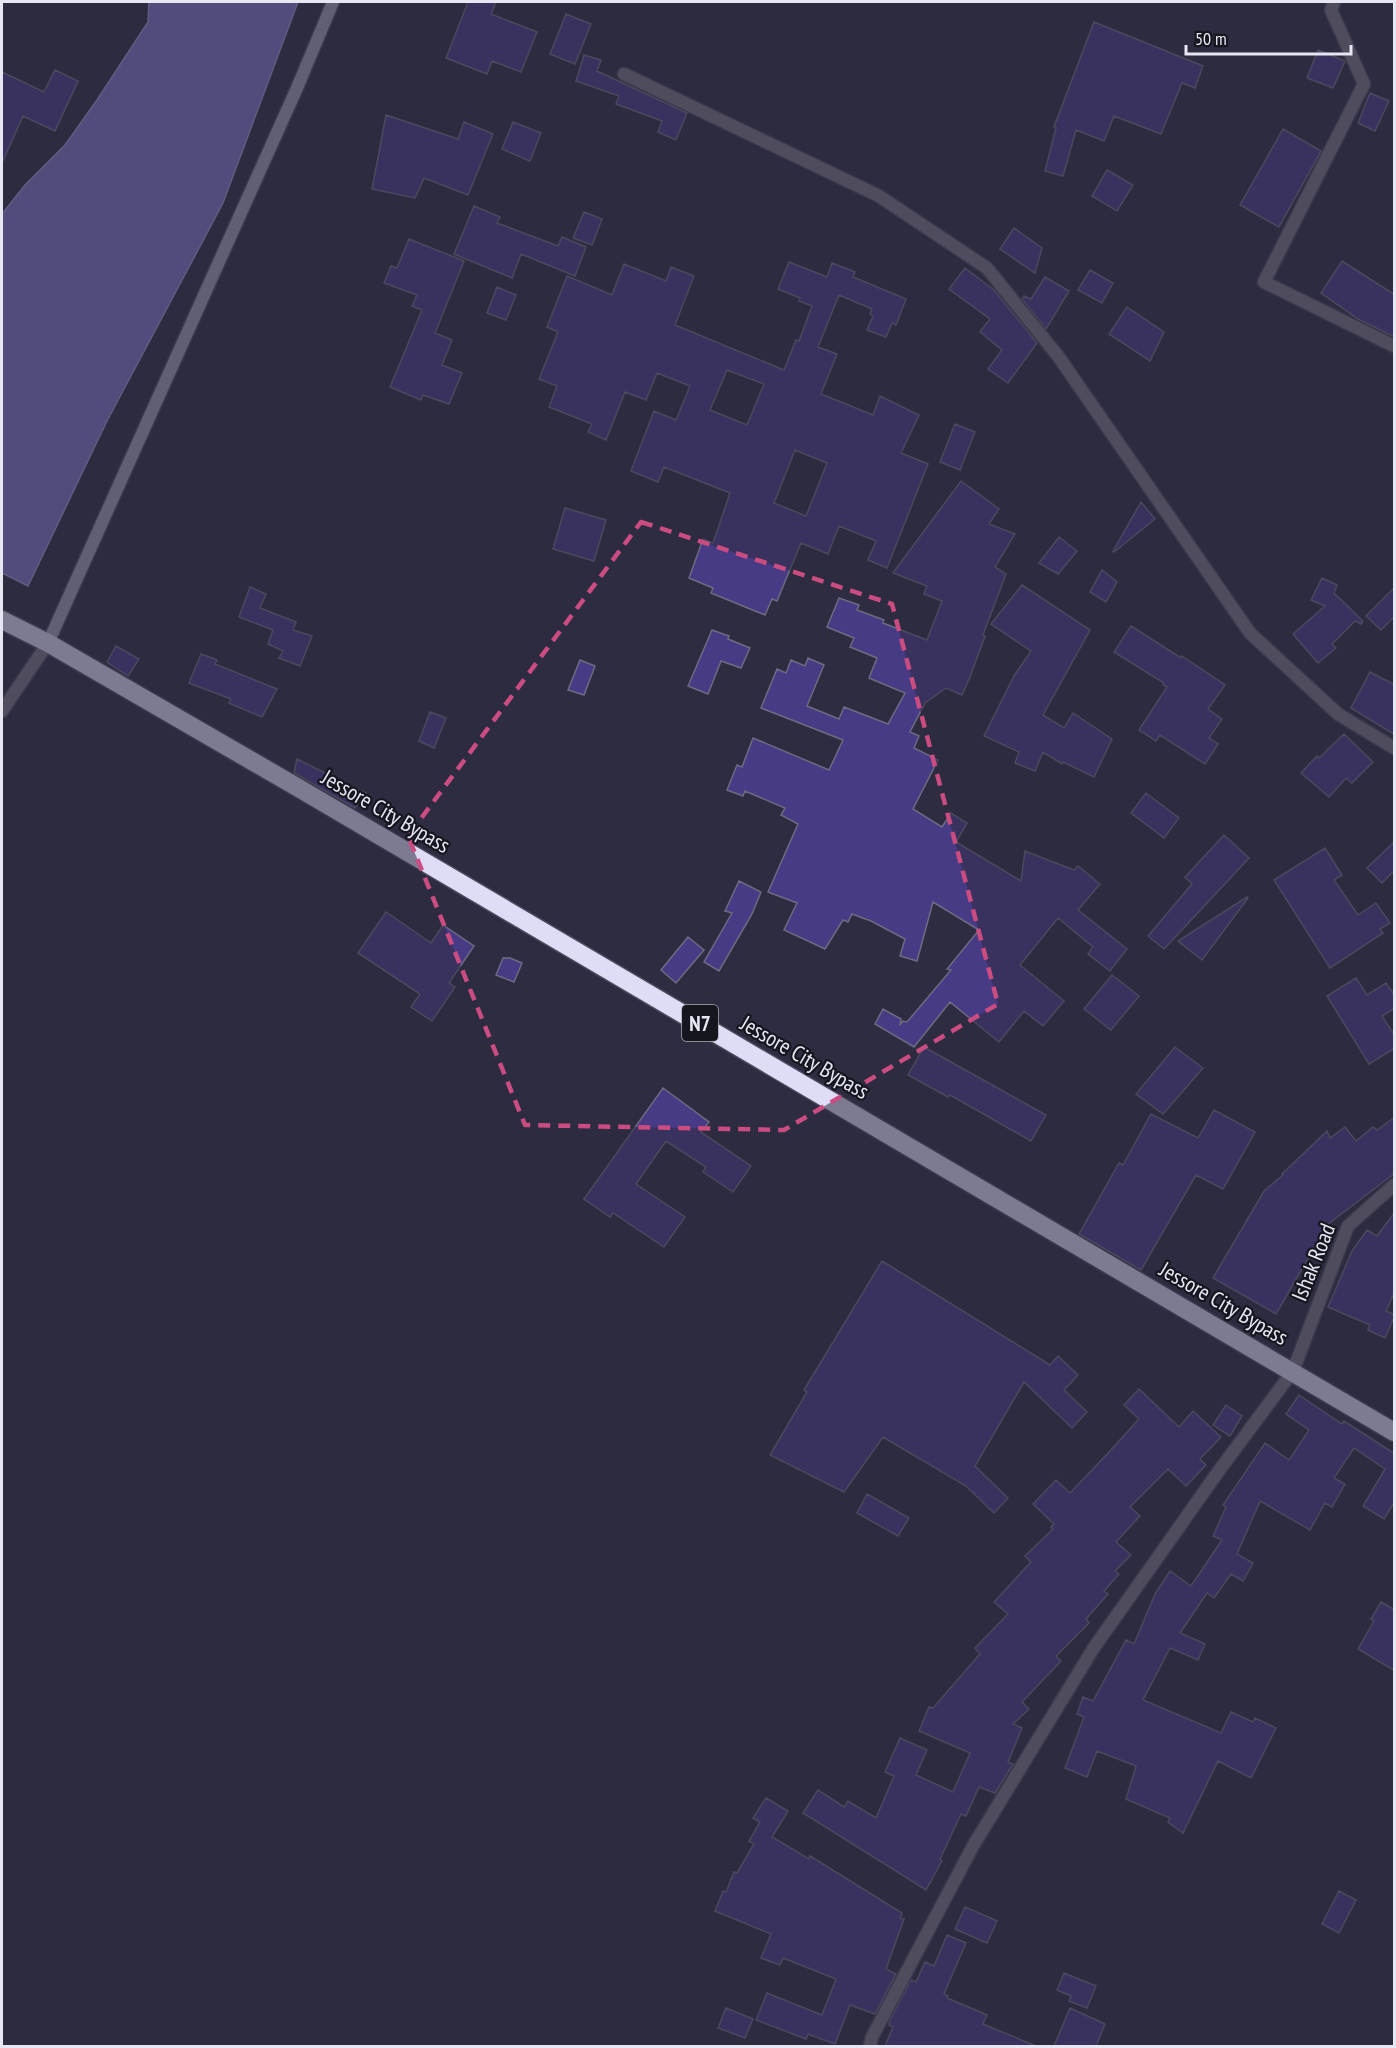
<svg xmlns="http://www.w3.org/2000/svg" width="1396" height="2048" font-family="'PT Sans Narrow',sans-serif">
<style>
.water{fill:#7c73c3;stroke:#9c96d1;stroke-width:1.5}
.building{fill:#483b85;stroke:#6c6b82;stroke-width:1.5;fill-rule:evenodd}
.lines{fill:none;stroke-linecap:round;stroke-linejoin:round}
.street-casing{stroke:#4c4a5d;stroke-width:15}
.secondary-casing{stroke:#4c4a5d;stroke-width:15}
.highway-casing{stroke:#4c4a5d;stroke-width:21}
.street{stroke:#787782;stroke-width:12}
.secondary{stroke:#a1a0b1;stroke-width:12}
.highway{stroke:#dedcf6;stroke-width:18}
.marked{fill:none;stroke:#cb4c81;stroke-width:4.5;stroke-dasharray:12 8;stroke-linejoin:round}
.labels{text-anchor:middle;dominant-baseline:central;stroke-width:4.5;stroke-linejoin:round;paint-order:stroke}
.shield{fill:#16161f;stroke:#a8a8b3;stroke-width:1.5}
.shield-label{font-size:21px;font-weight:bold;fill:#e7e6f3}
.street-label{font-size:22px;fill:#e7e6f3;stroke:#16161f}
</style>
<rect width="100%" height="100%" fill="#2e2c40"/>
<!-- water -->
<path class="water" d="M 149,2 L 298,2 L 223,203 L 107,421 L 28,586 L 2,573 L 2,214 L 25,185 L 65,145 L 97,100 L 148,22 Z"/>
<!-- building -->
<path class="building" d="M 468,2 L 496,2 L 491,14 L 537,32 L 521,72 L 492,61 L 487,74 L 446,58 Z
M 566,14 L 591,24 L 575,64 L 550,54 Z
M 1094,22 L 1203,66 L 1195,88 L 1182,83 L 1161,134 L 1114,116 L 1104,141 L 1076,130 L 1063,176 L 1045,171 L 1056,128 L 1054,127 Z
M 1318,50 L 1345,61 L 1333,88 L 1307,78 Z
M 584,55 L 601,60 L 597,71 L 687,113 L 676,140 L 658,132 L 662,121 L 616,104 L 619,96 L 576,81 Z
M 55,70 L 78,81 L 55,131 L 23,116 L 2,163 L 2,72 L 44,92 Z
M 1370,93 L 1389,101 L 1375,131 L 1358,123 Z
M 386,115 L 458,139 L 464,122 L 493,134 L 468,195 L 424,178 L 415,198 L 372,189 Z
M 513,122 L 541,133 L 530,161 L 502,149 Z
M 1283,129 L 1321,151 L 1279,227 L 1240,205 Z
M 1107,170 L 1133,185 L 1117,211 L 1092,196 Z
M 474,206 L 500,217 L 497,223 L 558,246 L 562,237 L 586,247 L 575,276 L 521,254 L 512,278 L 454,254 Z
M 584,212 L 602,219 L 592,245 L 573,238 Z
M 1014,228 L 1042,248 L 1035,273 L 1000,249 Z
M 409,239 L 464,261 L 435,333 L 452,340 L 442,365 L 462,373 L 449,404 L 423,395 L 421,400 L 390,387 L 422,310 L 412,306 L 417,295 L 384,283 L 391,266 L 397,268 Z
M 1342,261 L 1395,295 L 1395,337 L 1358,319 L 1321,293 Z
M 789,262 L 827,277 L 832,263 L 855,272 L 853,277 L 906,299 L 896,325 L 892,323 L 886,337 L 867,330 L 873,316 L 870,314 L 872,309 L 839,295 L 818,347 L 837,354 L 821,394 L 873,415 L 880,396 L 919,415 L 901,453 L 928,464 L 887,568 L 868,560 L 876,541 L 839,526 L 828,554 L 801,543 L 777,601 L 772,599 L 765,615 L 711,593 L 713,588 L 689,578 L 703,539 L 713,543 L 730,493 L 664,467 L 658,482 L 631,471 L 654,411 L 676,420 L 690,386 L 657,373 L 646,400 L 625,392 L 606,440 L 588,432 L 592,424 L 549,407 L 557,386 L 539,379 L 558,332 L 547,327 L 567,276 L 612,295 L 624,264 L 666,281 L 671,267 L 694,276 L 675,325 L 784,370 L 796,340 L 799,341 L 812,306 L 799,301 L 800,298 L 778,289 ZM 727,370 L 764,384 L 747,425 L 710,410 ZM 795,450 L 827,463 L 806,516 L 774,503 Z
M 965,268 L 994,290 L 1037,343 L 1008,383 L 988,369 L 1002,350 L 980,332 L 990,319 L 949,289 Z
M 1090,270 L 1113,283 L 1102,303 L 1078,290 Z
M 1045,277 L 1069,291 L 1046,329 L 1022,299 L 1024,296 L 1031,299 Z
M 497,287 L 516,295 L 506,320 L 487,313 Z
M 1127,307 L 1164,332 L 1150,361 L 1109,334 Z
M 955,424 L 975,432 L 960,470 L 940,462 Z
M 961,481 L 999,509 L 989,524 L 1015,534 L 995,567 L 1006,574 L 983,635 L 985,636 L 970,677 L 962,695 L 946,688 L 925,703 L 910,732 L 919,736 L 914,748 L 938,760 L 913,809 L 942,827 L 951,813 L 967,823 L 956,842 L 1021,881 L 1025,851 L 1074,870 L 1078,866 L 1100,884 L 1078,910 L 1127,949 L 1110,971 L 1088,954 L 1093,947 L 1058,918 L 1020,965 L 1064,1001 L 1043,1026 L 1024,1011 L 999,1042 L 950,1002 L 914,1047 L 875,1024 L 883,1009 L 901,1019 L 900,1025 L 903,1021 L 907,1022 L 951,970 L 947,969 L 979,930 L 933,902 L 917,961 L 900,956 L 905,939 L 871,921 L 852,914 L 848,922 L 843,920 L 825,949 L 784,930 L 797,903 L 768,892 L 798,824 L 781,815 L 785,808 L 745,791 L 743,796 L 727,790 L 737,765 L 742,767 L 753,738 L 829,770 L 843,740 L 761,708 L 777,669 L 786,673 L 791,660 L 805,666 L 808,658 L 824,665 L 807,706 L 839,719 L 844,707 L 888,724 L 905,693 L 869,678 L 877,658 L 850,647 L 854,638 L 827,627 L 839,598 L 859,605 L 857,610 L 884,620 L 883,623 L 927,640 L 942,601 L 924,594 L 927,586 L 893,573 Z
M 1141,502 L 1155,519 L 1114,552 L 1113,551 Z
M 565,508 L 606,520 L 594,561 L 553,549 Z
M 1059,537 L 1077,551 L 1058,574 L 1039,563 Z
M 1102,570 L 1117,582 L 1106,602 L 1090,592 Z
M 1322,578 L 1337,585 L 1334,593 L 1363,621 L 1361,624 L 1355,621 L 1332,644 L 1336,648 L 1318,663 L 1293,634 L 1325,606 L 1311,600 Z
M 1022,585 L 1090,630 L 1043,715 L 1064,728 L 1073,713 L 1112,739 L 1094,777 L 1063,762 L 1062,764 L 1043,752 L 1035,771 L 1015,763 L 1019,752 L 984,736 L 1014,676 L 1031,651 L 991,624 Z
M 250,587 L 266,594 L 260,608 L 296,622 L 293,630 L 312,636 L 300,666 L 279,658 L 283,651 L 268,644 L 273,630 L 239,617 Z
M 1395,587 L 1395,616 L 1381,630 L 1366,616 Z
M 1131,626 L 1181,658 L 1182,656 L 1225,685 L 1208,709 L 1222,719 L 1209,738 L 1218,744 L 1205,764 L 1160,735 L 1156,741 L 1139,730 L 1167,687 L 1163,685 L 1164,683 L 1114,652 Z
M 712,630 L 729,636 L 728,639 L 750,648 L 741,668 L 721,661 L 708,694 L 688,686 Z
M 116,646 L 139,659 L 128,676 L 107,662 Z
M 201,654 L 217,660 L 215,664 L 277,689 L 262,717 L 229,703 L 231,699 L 189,683 Z
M 580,660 L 595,666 L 584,695 L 568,690 Z
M 1370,672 L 1395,685 L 1395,735 L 1351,708 Z
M 430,712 L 446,718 L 434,748 L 419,741 Z
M 1344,734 L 1373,762 L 1352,783 L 1346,778 L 1329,797 L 1301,773 L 1317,756 L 1319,758 Z
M 297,759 L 337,779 L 334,782 L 366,793 L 355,808 L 294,773 Z
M 1146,793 L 1179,818 L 1164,838 L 1131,813 Z
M 1224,835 L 1249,858 L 1164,949 L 1148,936 L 1192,884 L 1185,877 Z
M 1395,841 L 1395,870 L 1382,883 L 1367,868 Z
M 1325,848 L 1342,875 L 1334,880 L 1358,915 L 1376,903 L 1390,923 L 1380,929 L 1383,933 L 1330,968 L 1274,880 Z
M 739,881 L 761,892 L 752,914 L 719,971 L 704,962 L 732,913 L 725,911 Z
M 1247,897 L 1248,898 L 1202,960 L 1178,941 Z
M 386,912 L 431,943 L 443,925 L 474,946 L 449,983 L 455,987 L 432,1021 L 411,1007 L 420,994 L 358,953 Z
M 688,937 L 704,950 L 676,983 L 661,970 Z
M 503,958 L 510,958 L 522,963 L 514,982 L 496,975 Z
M 1112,975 L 1139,996 L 1111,1030 L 1084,1009 Z
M 1356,978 L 1367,995 L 1386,983 L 1395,996 L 1395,1008 L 1382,1016 L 1395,1036 L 1395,1048 L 1369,1064 L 1327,996 Z
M 924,1047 L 1046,1115 L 1031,1141 L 950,1095 L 948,1097 L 908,1075 Z
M 1175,1047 L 1203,1068 L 1163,1114 L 1136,1094 Z
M 663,1088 L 709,1122 L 701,1132 L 751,1166 L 733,1192 L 703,1172 L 706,1167 L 666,1141 L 636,1184 L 685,1217 L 664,1247 L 613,1213 L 610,1217 L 584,1199 Z
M 1214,1110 L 1255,1132 L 1223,1189 L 1196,1175 L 1141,1270 L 1079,1234 L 1119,1163 L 1123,1165 L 1151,1114 L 1198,1138 Z
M 1395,1117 L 1395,1173 L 1327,1225 L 1276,1314 L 1213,1278 L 1264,1191 L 1283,1175 L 1282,1174 L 1327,1131 L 1330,1138 L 1345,1127 L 1356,1141 L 1373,1127 L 1377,1130 Z
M 1395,1212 L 1395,1291 L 1386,1311 L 1395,1315 L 1385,1338 L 1368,1330 L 1370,1325 L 1328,1307 L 1352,1251 L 1367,1230 L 1377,1236 Z
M 882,1261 L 1050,1365 L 1058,1356 L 1078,1375 L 1064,1390 L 1087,1412 L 1072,1428 L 1024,1382 L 975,1466 L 1008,1498 L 994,1513 L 966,1486 L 883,1437 L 844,1492 L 770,1455 L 807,1392 L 804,1390 Z
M 1139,1389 L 1179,1427 L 1193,1411 L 1221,1437 L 1200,1459 L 1206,1465 L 1186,1486 L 1168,1469 L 1130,1507 L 1140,1516 L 1116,1542 L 1131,1555 L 1115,1571 L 1119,1574 L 1104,1591 L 1108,1594 L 1086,1619 L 1089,1623 L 1056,1656 L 1061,1661 L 1022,1702 L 1029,1709 L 1013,1724 L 1022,1728 L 1008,1762 L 1013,1764 L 995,1793 L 979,1787 L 966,1816 L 961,1814 L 940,1859 L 942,1861 L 926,1890 L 803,1813 L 818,1790 L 844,1807 L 848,1801 L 876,1818 L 894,1776 L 885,1772 L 900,1738 L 927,1750 L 916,1775 L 953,1792 L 970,1753 L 919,1731 L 929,1707 L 933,1708 L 980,1654 L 975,1648 L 1008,1614 L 994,1602 L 1031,1562 L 1025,1556 L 1053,1529 L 1051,1527 L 1054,1524 L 1033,1504 L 1056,1480 L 1070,1493 L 1110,1451 L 1139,1419 L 1124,1405 Z
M 1299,1395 L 1342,1424 L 1344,1421 L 1395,1454 L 1395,1501 L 1384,1519 L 1363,1506 L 1385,1469 L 1354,1448 L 1334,1478 L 1345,1484 L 1332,1507 L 1325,1503 L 1310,1530 L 1260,1501 L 1237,1554 L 1253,1563 L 1243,1581 L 1231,1574 L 1214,1598 L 1207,1593 L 1180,1633 L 1205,1644 L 1198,1660 L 1170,1648 L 1143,1700 L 1221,1733 L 1231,1712 L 1253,1722 L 1255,1718 L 1276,1728 L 1251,1778 L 1218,1761 L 1183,1833 L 1168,1822 L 1170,1818 L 1126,1799 L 1136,1766 L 1097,1751 L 1087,1777 L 1065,1768 L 1084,1717 L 1077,1714 L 1083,1697 L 1093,1701 L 1126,1640 L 1134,1644 L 1155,1594 L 1170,1571 L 1191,1586 L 1222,1540 L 1213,1536 L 1226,1507 L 1223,1505 L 1265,1443 L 1289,1460 L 1309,1430 L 1286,1414 Z
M 1226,1405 L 1242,1416 L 1230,1436 L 1213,1425 Z
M 867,1494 L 909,1518 L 898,1536 L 857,1513 Z
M 1381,1602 L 1395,1610 L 1395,1671 L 1358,1649 L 1374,1621 L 1371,1619 Z
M 766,1798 L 788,1811 L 772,1837 L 809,1859 L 810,1856 L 902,1913 L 900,1918 L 904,1919 L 886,1969 L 896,1974 L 875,2014 L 850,2005 L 835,2044 L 808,2034 L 806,2039 L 756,2020 L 767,1993 L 822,2015 L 836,1979 L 783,1958 L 780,1965 L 761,1958 L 771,1934 L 715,1911 L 723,1891 L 726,1892 L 734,1872 L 737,1873 L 754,1844 L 749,1841 L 760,1822 L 753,1818 Z
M 1339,1891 L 1356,1900 L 1339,1933 L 1322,1924 Z
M 965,1907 L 997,1921 L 987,1943 L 955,1929 Z
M 947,1935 L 966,1943 L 944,1994 L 948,1996 L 947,1998 L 987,2015 L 983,2024 L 1036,2046 L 885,2046 L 893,2027 L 889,2025 L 890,2020 L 911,1980 L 916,1982 L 925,1962 L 934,1966 Z
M 1064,1973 L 1096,1986 L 1087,2008 L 1069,2001 L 1071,1996 L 1057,1990 Z
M 726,2008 L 753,2019 L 745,2038 L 718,2028 Z
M 1070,2008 L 1105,2024 L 1096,2046 L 1054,2046 Z"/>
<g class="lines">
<defs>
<path id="street" d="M 1334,2 L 1331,10 L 1364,84 L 1264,282 L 1394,346
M 624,74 L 879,196 L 987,268 L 1058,356 L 1250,633 L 1338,714 L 1394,748
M 2,711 L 48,643
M 870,2046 L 872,2037 L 973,1846 L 1093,1649 L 1218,1472 L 1293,1371 L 1348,1226 L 1394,1185"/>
<path id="secondary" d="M 48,643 L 297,88 L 333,2"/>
<path id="highway" d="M 2,620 L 48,643 L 302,790 L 1394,1432"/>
</defs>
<!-- street casing -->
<use href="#street" class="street-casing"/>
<!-- secondary casing -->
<use href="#secondary" class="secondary-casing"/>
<!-- highway casing -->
<use href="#highway" class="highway-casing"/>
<!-- street -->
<use href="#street" class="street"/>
<!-- secondary -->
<use href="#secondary" class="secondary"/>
<!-- highway -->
<use href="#highway" class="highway"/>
</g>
<!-- marked area -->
<path d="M0 0H1396V2048H0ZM 641,522 L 892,604 L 998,1004 L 784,1130 L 525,1125 L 408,836 Z" fill="#2e2c40" fill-opacity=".55" fill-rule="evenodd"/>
<path class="marked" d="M 641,522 L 892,604 L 998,1004 L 784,1130 L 525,1125 L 408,836 Z"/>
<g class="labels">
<!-- shield labels -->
<rect class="shield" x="682" y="1005" width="36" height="36" rx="4.5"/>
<g class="shield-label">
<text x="700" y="1023">N7</text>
</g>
<!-- street labels -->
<g class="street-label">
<text transform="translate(386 811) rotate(30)">Jessore City Bypass</text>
<text transform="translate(805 1057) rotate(30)">Jessore City Bypass</text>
<text transform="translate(1313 1262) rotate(-68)">Ishak Road</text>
<text transform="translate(1224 1303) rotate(30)">Jessore City Bypass</text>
</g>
</g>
<!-- border -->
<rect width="1396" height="2048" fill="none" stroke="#e7e6f3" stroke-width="6"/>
<!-- scale -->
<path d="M1186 45v9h165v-9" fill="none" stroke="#e7e6f3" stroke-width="3"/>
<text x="1195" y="45" font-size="18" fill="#e7e6f3" stroke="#16161f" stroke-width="4.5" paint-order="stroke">50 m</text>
</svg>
